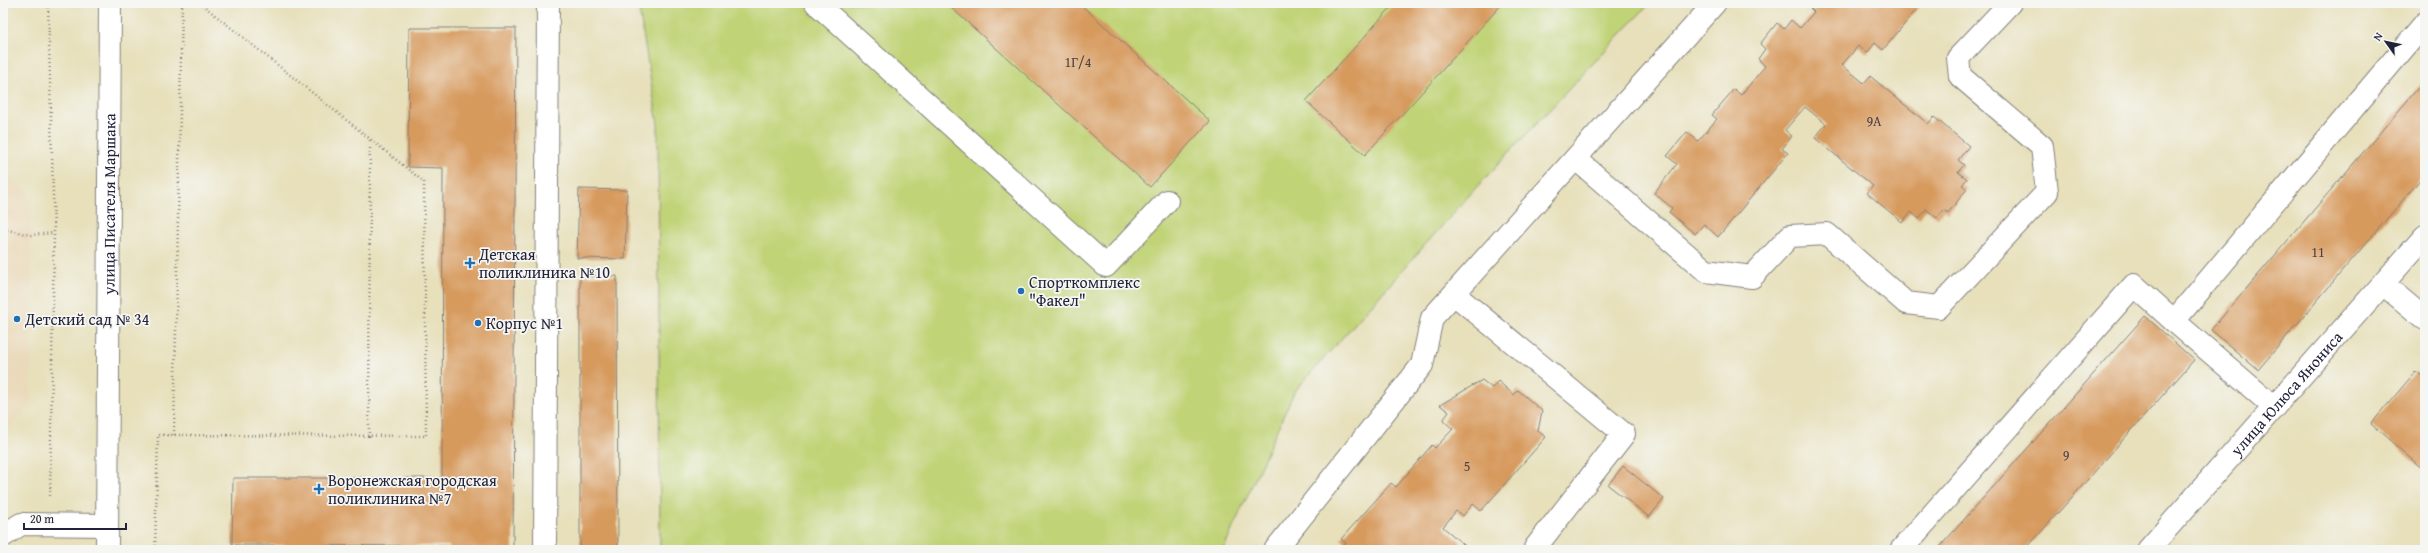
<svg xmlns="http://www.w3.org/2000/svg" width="2428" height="553" font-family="'Gentium Book Plus',serif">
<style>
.built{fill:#ead9ba}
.green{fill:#c0d376;stroke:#717a58}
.building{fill:#d79a5d}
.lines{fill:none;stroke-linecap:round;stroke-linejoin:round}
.minor-casing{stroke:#84817b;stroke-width:24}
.path{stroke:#84817b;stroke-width:2.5;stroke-dasharray:1 3;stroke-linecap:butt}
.minor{stroke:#fff;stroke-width:22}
.poi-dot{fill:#1f6fb2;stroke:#f6f6f2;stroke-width:1.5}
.labels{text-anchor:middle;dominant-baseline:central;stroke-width:3.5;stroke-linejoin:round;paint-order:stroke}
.number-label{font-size:14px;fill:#4f4044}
.street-label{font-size:16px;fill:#22223b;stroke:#f6f6f2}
.poi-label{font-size:16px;fill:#22223b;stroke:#f6f6f2;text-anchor:start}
</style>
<rect width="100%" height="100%" fill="#f6f6f2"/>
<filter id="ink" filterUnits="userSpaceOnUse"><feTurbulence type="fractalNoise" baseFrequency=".025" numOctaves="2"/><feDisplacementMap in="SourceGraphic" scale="8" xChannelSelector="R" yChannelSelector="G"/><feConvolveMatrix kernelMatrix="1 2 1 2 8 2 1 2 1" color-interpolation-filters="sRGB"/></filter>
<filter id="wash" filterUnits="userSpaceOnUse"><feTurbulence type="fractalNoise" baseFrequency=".012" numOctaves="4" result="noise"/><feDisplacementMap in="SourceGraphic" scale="16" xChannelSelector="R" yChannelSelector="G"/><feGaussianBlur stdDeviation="0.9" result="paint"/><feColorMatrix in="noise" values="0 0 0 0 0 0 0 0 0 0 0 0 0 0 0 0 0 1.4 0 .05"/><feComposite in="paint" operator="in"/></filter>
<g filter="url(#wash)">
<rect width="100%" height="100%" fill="#e7e0bb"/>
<!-- built -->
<path class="built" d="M 3,173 L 28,193 L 31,235 L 31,403 L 3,435 Z"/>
<!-- green -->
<path class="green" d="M 638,3 L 1650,3 L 1474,190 L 1294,392 L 1223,550 L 660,550 L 658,124 Z"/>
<g id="blocks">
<!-- building -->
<path class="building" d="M 946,3 L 1079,3 L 1210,121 L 1150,187 Z
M 1395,3 L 1503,3 L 1365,155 L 1306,101 Z
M 1814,3 L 1922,3 L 1883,50 L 1875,43 L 1867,53 L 1858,46 L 1842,65 L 1864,83 L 1870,76 L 1928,124 L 1934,117 L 1969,146 L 1958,160 L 1964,165 L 1958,172 L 1967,179 L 1962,185 L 1967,189 L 1948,213 L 1944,210 L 1937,218 L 1926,209 L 1919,219 L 1911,212 L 1902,222 L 1867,193 L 1873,186 L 1815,138 L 1826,124 L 1805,107 L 1785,130 L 1792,136 L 1782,149 L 1788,153 L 1718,237 L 1704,224 L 1695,234 L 1669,212 L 1672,208 L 1654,193 L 1677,164 L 1667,156 L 1687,132 L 1698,141 L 1717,119 L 1712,115 L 1734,89 L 1741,95 L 1765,66 L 1758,59 L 1765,49 L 1760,44 L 1777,23 L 1784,29 L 1791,20 L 1800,28 L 1814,12 L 1810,8 Z
M 409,28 L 516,28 L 513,550 L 449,550 L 449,546 L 232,545 L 233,478 L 442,478 L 443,168 L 408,167 Z
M 2425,80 L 2425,174 L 2258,370 L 2211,330 Z
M 579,189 L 627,190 L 625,259 L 577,258 Z
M 580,276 L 617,276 L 618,550 L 580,550 Z
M 2145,316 L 2194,360 L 2025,550 L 1937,550 Z
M 2416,371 L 2425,379 L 2425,471 L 2371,424 Z
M 1482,380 L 1492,388 L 1498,381 L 1514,395 L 1518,390 L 1542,411 L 1538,431 L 1546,437 L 1481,511 L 1473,504 L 1463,516 L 1456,511 L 1443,527 L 1470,550 L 1340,550 L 1346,543 L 1341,539 L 1391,483 L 1396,487 L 1432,445 L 1435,448 L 1453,429 L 1443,420 L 1449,412 L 1440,405 Z
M 1623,466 L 1664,499 L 1649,517 L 1608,485 Z"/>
</g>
</g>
<g filter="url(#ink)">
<use href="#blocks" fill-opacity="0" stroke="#84817b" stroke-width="1"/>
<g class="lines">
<defs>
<g id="minor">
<path d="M 816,3 L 1106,266 L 1167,201"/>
<path d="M 1576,159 L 1706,271 L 1752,277 L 1790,236 L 1827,234 L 1906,303 L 1939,307 L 2047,192 L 2042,146 L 1960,76 L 1958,58 L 2010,3"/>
<path d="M 2383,284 L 2425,319"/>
<path d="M 1454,294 L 1624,434 L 1535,548"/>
<path d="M 2274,407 L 2174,321 L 2425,23"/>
<path d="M 3,536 L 21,524 L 107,525"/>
<path id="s1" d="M 107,550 L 110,3"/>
<path d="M 545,550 L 548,3"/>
<path d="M 1275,550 L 1422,365 L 1432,318 L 1715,3"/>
<path d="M 1901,550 L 2134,285 L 2174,321"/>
<path id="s2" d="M 2148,550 L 2425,236"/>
</g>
</defs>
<!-- minor casing -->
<use href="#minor" class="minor-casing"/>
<!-- path -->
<path class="path" d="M 48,3 L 54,233 L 50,496
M 3,229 L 31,235 L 54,233
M 174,435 L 182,3
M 369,437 L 370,140
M 155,550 L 158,435 L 426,436 L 424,182 L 200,3"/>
<!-- minor -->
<use href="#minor" class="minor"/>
</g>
</g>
<!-- markers -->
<g class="poi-dot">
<path d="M468 257h4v4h4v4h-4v4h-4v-4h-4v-4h4z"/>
<circle cx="1021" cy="291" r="4"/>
<circle cx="17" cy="319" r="4"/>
<circle cx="478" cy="323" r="4"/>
<path d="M317 483h4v4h4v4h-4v4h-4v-4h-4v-4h4z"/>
</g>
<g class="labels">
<!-- number labels -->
<g class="number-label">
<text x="1078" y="62">1Г/4</text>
<text x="1874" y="121">9А</text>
<text x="2318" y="252">11</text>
<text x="2066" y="455">9</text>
<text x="1467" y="466">5</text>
</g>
<!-- street labels -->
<g class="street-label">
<text stroke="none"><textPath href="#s1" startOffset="346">улица Писателя Маршака</textPath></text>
<text stroke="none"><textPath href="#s2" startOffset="209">улица Юлюса Янониса</textPath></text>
</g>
<!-- poi labels -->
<g class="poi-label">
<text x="479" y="254">Детская<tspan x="479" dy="18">поликлиника №10</tspan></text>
<text x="1029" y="282">Спорткомплекс<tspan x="1029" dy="18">"Факел"</tspan></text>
<text x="25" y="319">Детский сад № 34</text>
<text x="486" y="323">Корпус №1</text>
<text x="328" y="480">Воронежская городская<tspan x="328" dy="18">поликлиника №7</tspan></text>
</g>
</g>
<!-- margin -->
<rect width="2428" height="553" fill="none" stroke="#f6f6f2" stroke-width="16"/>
<!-- north arrow -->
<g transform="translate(2386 42) rotate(303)" stroke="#f6f6f2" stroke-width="3" paint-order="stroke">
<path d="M0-3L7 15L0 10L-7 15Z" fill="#22223b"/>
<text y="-6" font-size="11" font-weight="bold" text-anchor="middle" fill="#22223b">N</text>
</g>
<!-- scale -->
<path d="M24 523v6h102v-6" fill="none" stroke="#22223b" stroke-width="2"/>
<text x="30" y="523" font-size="12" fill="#22223b" stroke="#f6f6f2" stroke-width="3" paint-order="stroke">20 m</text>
</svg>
